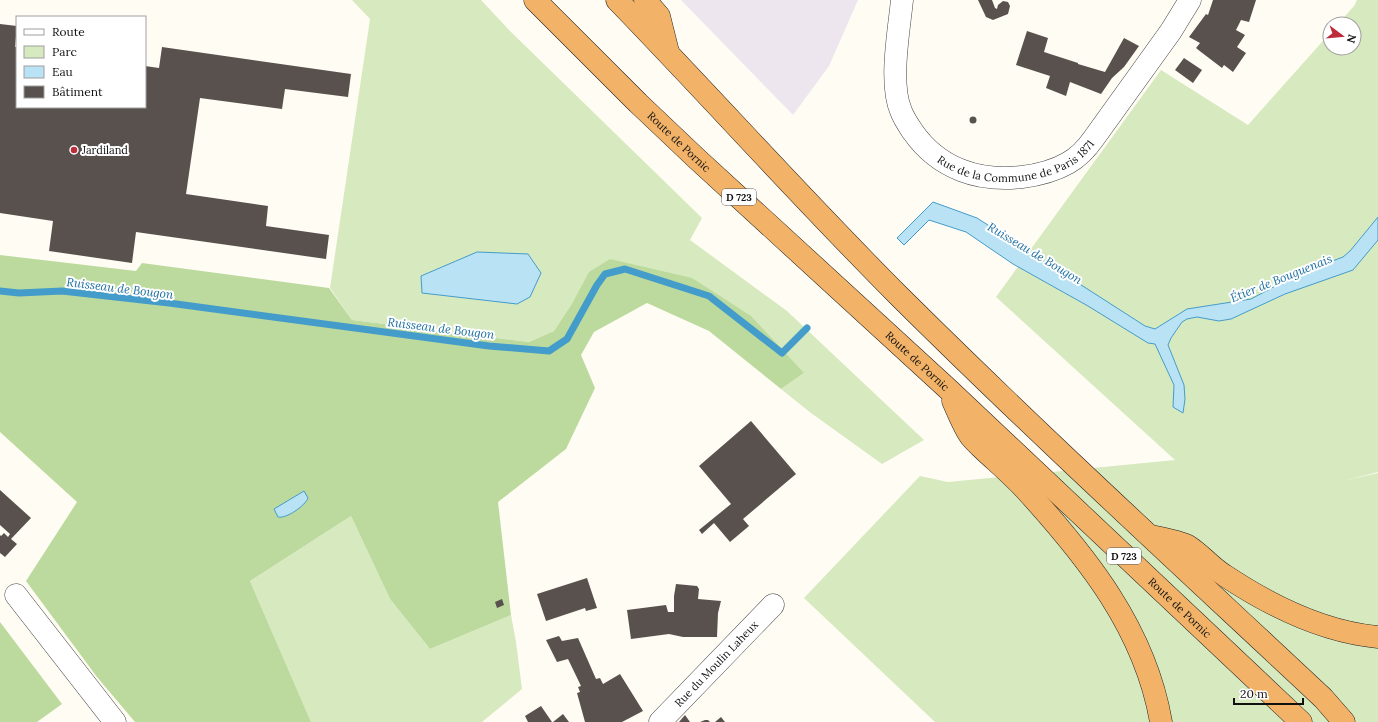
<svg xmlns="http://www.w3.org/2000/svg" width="1378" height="722" font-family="Lora,serif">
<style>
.industrial{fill:#ede6ee}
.green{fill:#d7e9be}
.forest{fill:#bcda9d}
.water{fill:#bae2f5;stroke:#439cca}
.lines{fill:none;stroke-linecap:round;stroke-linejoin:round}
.stream{stroke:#439cca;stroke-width:7}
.building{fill:#59514d}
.minor-casing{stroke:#434343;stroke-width:23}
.trunk-casing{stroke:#212121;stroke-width:23}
.minor{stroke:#fff;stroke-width:22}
.trunk{stroke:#f2b368;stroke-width:22}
.poi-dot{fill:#be2b3b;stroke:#fff;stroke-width:1.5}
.labels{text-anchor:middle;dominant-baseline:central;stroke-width:4;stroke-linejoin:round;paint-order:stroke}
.shield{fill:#fff;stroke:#585858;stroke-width:1}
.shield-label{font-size:10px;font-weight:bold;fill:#101010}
.street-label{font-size:11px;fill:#101010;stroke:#fff}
.poi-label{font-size:11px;fill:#101010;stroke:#fff;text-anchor:start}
.water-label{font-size:12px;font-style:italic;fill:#1b6ea1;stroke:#fff}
</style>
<rect width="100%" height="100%" fill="#fffcf4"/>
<!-- industrial -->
<path class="industrial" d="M 681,0 L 858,0 L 829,66 L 793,115 Z"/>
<!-- green -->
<path class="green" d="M 352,0 L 481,0 L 511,32 L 702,218 L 690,240 L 787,311 L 924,440 L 882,464 L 811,413 L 781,389 L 804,373 L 692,278 L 573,302 L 554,331 L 529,342 L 352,320 L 330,288 L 370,19 Z
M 1357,0 L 1378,0 L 1378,472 L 1347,480 L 1378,473 L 1378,722 L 935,722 L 804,598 L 920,476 L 948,482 L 1175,460 L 996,297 L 1161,70 L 1248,125 L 1330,33 L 1330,48 L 1354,48 L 1354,24 L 1338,24 L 1354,6 Z
M 351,516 L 390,599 L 430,649 L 511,615 L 516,642 L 522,689 L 482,722 L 311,722 L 250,581 Z"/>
<!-- forest -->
<path class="forest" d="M 0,255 L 136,271 L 142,263 L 329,288 L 352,320 L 529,342 L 554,331 L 573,302 L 589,272 L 610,259 L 692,278 L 751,316 L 804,373 L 781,389 L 709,331 L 647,303 L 594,332 L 581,355 L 595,388 L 566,449 L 498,502 L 511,615 L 430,649 L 390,599 L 351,516 L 250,581 L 311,722 L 135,722 L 97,677 L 26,581 L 77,502 L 0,432 Z
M 0,622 L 62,704 L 37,722 L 0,722 Z"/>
<!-- water -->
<path class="water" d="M 933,202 L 977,218 L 1145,326 L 1155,329 L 1187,309 L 1251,299 L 1298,274 L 1343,257 L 1350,251 L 1378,217 L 1378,240 L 1353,270 L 1285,294 L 1231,319 L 1219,321 L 1197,317 L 1187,319 L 1182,322 L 1171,338 L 1168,345 L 1184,385 L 1185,399 L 1183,413 L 1173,407 L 1174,385 L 1155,344 L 1148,343 L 1088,306 L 1013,264 L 966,232 L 929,220 L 904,245 L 897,238 Z
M 477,252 L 528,254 L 541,273 L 530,297 L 517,304 L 422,293 L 421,276 Z
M 304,491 L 308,498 C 305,506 286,519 278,517 L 274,509 Z"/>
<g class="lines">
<!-- stream -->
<path class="stream" d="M 0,291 L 19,293 L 62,291 L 169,303 L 489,346 L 549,351 L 567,339 L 597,285 L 605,274 L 625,269 L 709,296 L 782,353 L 807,328"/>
</g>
<!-- building -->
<path class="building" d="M 978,0 L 992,0 L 995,8 L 997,9 L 998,5 L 1003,1 L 1008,2 L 1010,6 L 1008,14 L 993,20 L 986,17 Z
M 1213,0 L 1256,0 L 1249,22 L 1241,20 L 1236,30 L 1245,35 L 1237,47 L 1246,53 L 1233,72 L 1224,65 L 1222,68 L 1201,52 L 1196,48 L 1200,43 L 1189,37 L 1206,14 L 1208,15 Z
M 0,24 L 17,26 L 15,47 L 17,47 L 17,107 L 145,107 L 145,66 L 159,68 L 162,47 L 351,74 L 348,97 L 285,89 L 282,109 L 200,98 L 186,194 L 268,206 L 266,226 L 329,235 L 326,259 L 136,232 L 132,263 L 49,251 L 53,221 L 0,213 Z
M 1027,31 L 1048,38 L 1044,52 L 1078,63 L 1078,64 L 1105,72 L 1124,38 L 1139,46 L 1124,67 L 1112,78 L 1101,94 L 1070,82 L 1066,96 L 1046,88 L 1050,76 L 1016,65 Z
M 1184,58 L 1202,70 L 1193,83 L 1175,70 Z
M969.5 120a3.5 3.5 0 1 1 7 0a3.5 3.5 0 1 1-7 0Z
M 751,421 L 796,474 L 743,519 L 749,526 L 730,542 L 714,523 L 702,534 L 699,530 L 731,504 L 699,466 Z
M 0,490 L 31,518 L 11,539 L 17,544 L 5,557 L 0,553 L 0,535 L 1,536 L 4,533 L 8,537 L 10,534 L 0,525 Z
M 587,578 L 597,608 L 586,611 L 585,608 L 546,621 L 537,594 Z
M 676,584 L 697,586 L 699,589 L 698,599 L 721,601 L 718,613 L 717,637 L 683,637 L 669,634 L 631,639 L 627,610 L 666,605 L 668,612 L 674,612 L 674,596 Z
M 502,599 L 504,605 L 497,608 L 495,602 Z
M 559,636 L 562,641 L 578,638 L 596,679 L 600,678 L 603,684 L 620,674 L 643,711 L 622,722 L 585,722 L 577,693 L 580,692 L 578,687 L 581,686 L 568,659 L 557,662 L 546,640 Z
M 541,706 L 552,722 L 528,722 L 525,716 Z
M 563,714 L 569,722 L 553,722 Z
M 685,715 L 690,722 L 679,722 Z
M 721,717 L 725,722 L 715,722 Z
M 705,720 L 708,720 L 710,722 L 700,722 Z"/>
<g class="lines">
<defs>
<g id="minor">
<path id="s1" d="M 902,0 C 899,31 889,83 901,111 C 904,119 909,126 913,132 C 939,169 979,182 1022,177 C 1038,175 1054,171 1068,163 C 1079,157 1087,148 1094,138 L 1171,31 L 1190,0"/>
<path d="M 16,595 L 115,722"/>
<path id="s2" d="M 660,722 L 773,605"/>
</g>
<g id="trunk">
<path id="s3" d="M 535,0 L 638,103 L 696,158 L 948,389 L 1301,722"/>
<path d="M 617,0 C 712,98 803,200 899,296 C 1038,434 1181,565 1323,698 L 1344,722"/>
<path d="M 645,0 L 659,16 L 668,52"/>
<path d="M 953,401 C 958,412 964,428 971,437 C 975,442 981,447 986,452 C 999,464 1013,476 1025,489 C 1087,557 1145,629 1161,722"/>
<path d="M 1150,536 C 1160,538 1181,542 1188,546 C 1201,554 1211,567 1224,575 C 1269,605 1323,632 1378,637"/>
</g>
</defs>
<!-- minor casing -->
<use href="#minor" class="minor-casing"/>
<!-- trunk casing -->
<use href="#trunk" class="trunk-casing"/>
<!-- minor -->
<use href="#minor" class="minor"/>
<!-- trunk -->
<use href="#trunk" class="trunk"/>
</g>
<!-- markers -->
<circle class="poi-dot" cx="74" cy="150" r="4"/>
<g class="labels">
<!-- shield labels -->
<g class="shield">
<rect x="722" y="189" width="34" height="16" rx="3"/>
<rect x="1107" y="548" width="34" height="16" rx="3"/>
</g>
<g class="shield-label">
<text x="739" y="197">D 723</text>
<text x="1124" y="556">D 723</text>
</g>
<!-- street labels -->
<g class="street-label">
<text stroke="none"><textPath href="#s3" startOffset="202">Route de Pornic</textPath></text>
<text stroke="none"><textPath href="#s1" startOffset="257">Rue de la Commune de Paris 1871</textPath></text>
<text stroke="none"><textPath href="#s3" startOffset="526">Route de Pornic</textPath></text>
<text stroke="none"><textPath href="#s3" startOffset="886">Route de Pornic</textPath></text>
<text stroke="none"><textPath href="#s2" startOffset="81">Rue du Moulin Laheux</textPath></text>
</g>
<!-- poi labels -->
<g class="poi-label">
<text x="82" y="150">Jardiland</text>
</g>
<!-- water labels -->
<g class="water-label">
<text transform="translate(1035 253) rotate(31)">Ruisseau de Bougon</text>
<text transform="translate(1281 278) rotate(-22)">Étier de Bouguenais</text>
<text transform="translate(120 288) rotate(7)">Ruisseau de Bougon</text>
<text transform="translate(441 328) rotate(7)">Ruisseau de Bougon</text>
</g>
</g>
<!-- legend -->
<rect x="16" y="16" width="130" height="92" fill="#ffffff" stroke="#9f9f9f"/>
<rect x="24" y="29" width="20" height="6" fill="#ffffff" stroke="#9f9f9f"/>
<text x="52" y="36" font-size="12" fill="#101010">Route</text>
<rect x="24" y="46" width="20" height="12" fill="#d7e9be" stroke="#9f9f9f"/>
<text x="52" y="56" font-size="12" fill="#101010">Parc</text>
<rect x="24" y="66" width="20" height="12" fill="#bae2f5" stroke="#9f9f9f"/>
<text x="52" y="76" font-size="12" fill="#101010">Eau</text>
<rect x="24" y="86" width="20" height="12" fill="#59514d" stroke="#9f9f9f"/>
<text x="52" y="96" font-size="12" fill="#101010">Bâtiment</text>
<!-- north arrow -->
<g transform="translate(1342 36) rotate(106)"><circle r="19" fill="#ffffff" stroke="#9f9f9f"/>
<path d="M0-3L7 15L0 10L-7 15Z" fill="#be2b3b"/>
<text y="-6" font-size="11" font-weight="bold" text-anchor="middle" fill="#101010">N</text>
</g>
<!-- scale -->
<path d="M1234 698v6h69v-6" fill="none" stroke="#101010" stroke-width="2"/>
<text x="1240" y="698" font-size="12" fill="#101010" stroke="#ffffff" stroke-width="3" paint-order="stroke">20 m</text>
</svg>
